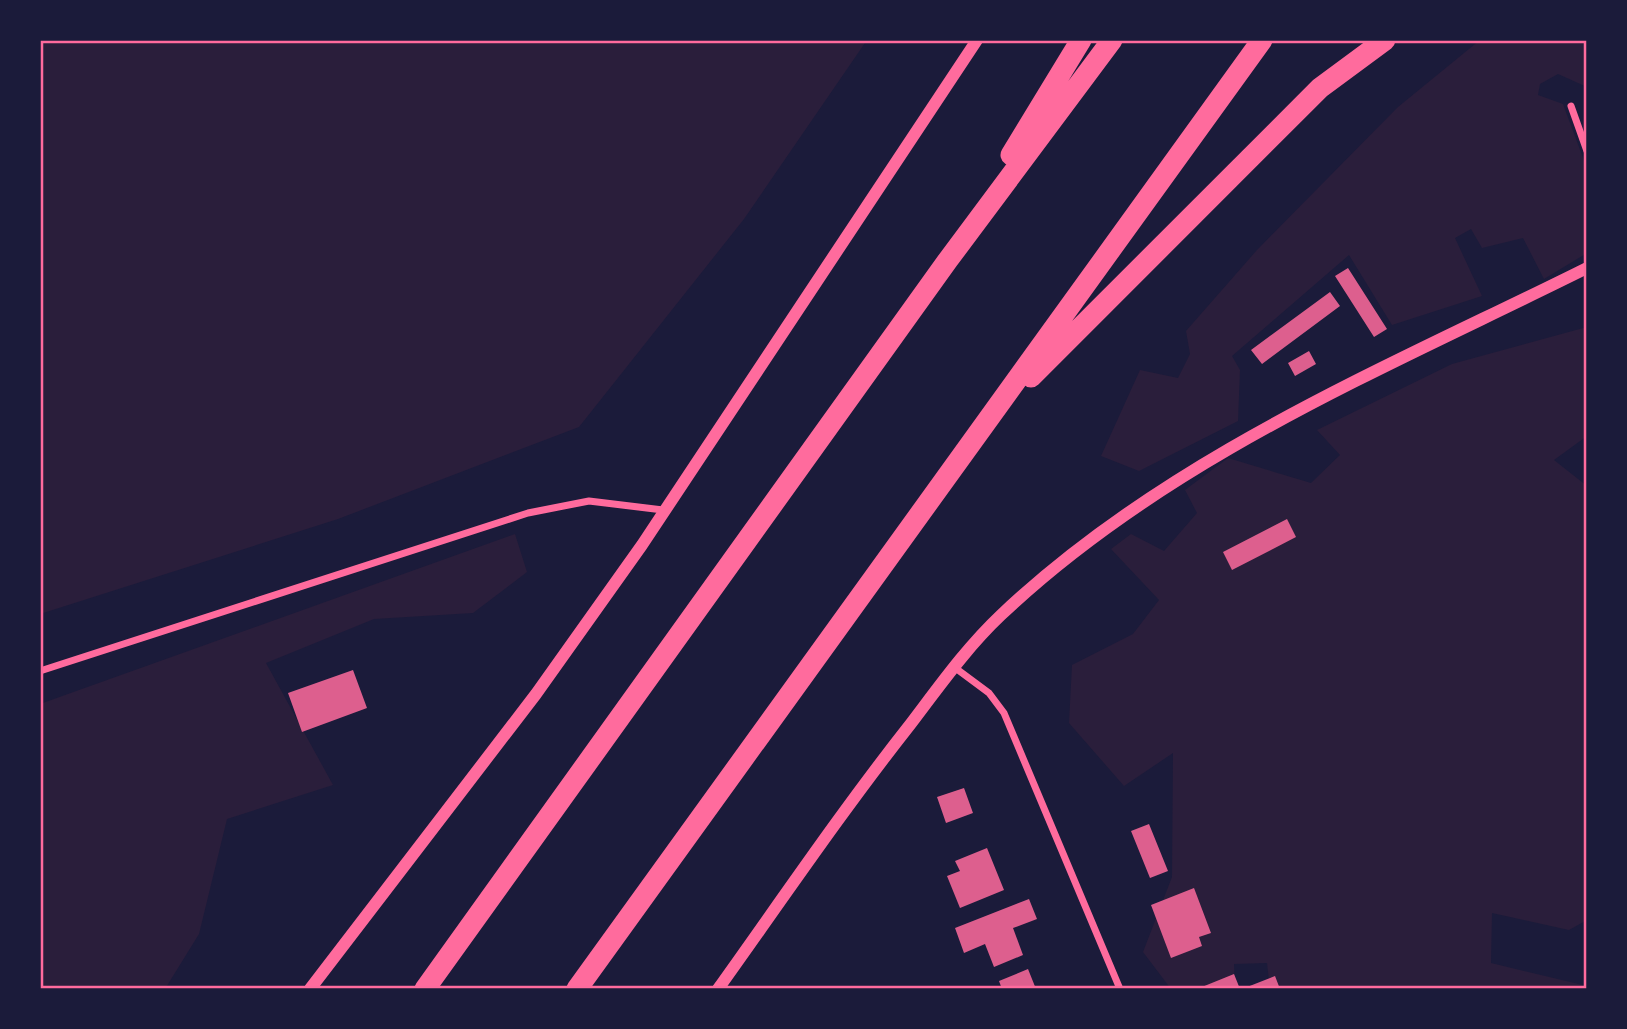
<svg xmlns="http://www.w3.org/2000/svg" width="1627" height="1029" font-family="'Roboto Condensed',sans-serif">
<style>
.green{fill:#2a1e3b}
.building{fill:#dd5f8e}
.lines{fill:none;stroke-linecap:round;stroke-linejoin:round}
.minor{stroke:#ff6b9d;stroke-width:7}
.tertiary{stroke:#ff6b9d;stroke-width:12}
.motorway{stroke:#ff6b9d;stroke-width:21}
.neatline{fill:none;stroke:#ff6b9d;stroke-width:2.5}
</style>
<rect width="100%" height="100%" fill="#1b1b3a"/>
<!-- green -->
<path class="green" d="M 40,40 L 867,40 L 744,219 L 579,427 L 338,519 L 40,614 Z
M 1480,40 L 1587,40 L 1587,87 L 1558,74 L 1540,84 L 1538,95 L 1563,104 L 1586,166 L 1587,253 L 1544,279 L 1523,238 L 1482,248 L 1471,229 L 1455,238 L 1482,296 L 1392,325 L 1349,255 L 1232,356 L 1240,370 L 1238,421 L 1139,471 L 1101,456 L 1140,370 L 1178,378 L 1190,354 L 1186,331 L 1257,250 L 1398,107 Z
M 1587,327 L 1587,436 L 1554,460 L 1587,486 L 1587,920 L 1569,930 L 1492,913 L 1491,963 L 1587,986 L 1587,989 L 1270,989 L 1267,963 L 1234,964 L 1235,989 L 1171,989 L 1143,952 L 1172,877 L 1173,753 L 1124,786 L 1069,723 L 1072,665 L 1133,634 L 1159,600 L 1111,549 L 1131,534 L 1164,551 L 1197,513 L 1185,490 L 1228,458 L 1311,483 L 1340,455 L 1317,430 L 1452,364 Z
M 515,534 L 527,572 L 473,613 L 374,619 L 266,663 L 333,785 L 227,819 L 199,934 L 165,989 L 40,989 L 40,704 Z"/>
<!-- building -->
<path class="building" d="M 1348,268 L 1387,329 L 1374,337 L 1335,276 Z
M 1330,292 L 1340,306 L 1262,364 L 1251,350 Z
M 1309,351 L 1316,364 L 1295,376 L 1288,363 Z
M 1287,519 L 1296,537 L 1232,570 L 1223,552 Z
M 353,670 L 367,708 L 302,732 L 288,693 Z
M 964,788 L 973,813 L 946,823 L 937,797 Z
M 1149,824 L 1168,871 L 1150,878 L 1131,831 Z
M 987,848 L 1004,890 L 960,908 L 947,876 L 960,871 L 955,861 Z
M 1194,888 L 1211,933 L 1199,937 L 1202,946 L 1171,958 L 1151,905 Z
M 1029,899 L 1037,919 L 1013,928 L 1023,955 L 994,967 L 985,944 L 964,953 L 955,928 Z
M 1028,969 L 1036,989 L 1002,989 L 999,981 Z
M 1234,974 L 1240,989 L 1197,989 Z
M 1275,976 L 1280,989 L 1242,989 Z"/>
<g class="lines">
<!-- minor -->
<path class="minor" d="M 1571,106 L 1587,151
M 954,667 L 989,693 L 1004,713 L 1120,989
M 40,671 L 528,513 L 589,501 L 663,510"/>
<!-- tertiary -->
<path class="tertiary" d="M 310,989 L 536,694 L 642,545 L 977,40
M 718,989 C 781,901 842,811 909,726 C 938,688 966,648 1001,615 C 1168,457 1384,369 1587,268"/>
<!-- motorway -->
<path class="motorway" d="M 1011,155 L 1081,40
M 1031,377 L 1320,88 L 1385,40
M 425,989 L 948,260 L 1112,40
M 577,989 L 1262,40"/>
</g>
<!-- border -->
<rect width="1627" height="1029" fill="none" stroke="#1b1b3a" stroke-width="84"/>
<rect x="42" y="42" width="1543" height="945" class="neatline"/>
</svg>
